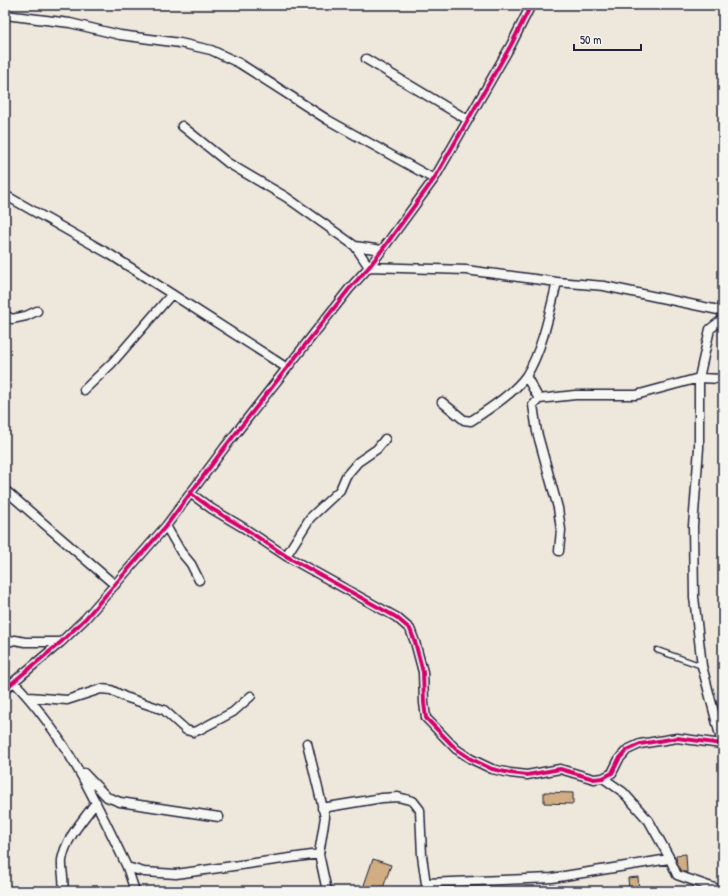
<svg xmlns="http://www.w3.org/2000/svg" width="728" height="896" font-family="'Patrick Hand',sans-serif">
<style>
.building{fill:#d0ad83;stroke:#22223b}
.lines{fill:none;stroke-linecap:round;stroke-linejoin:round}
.service-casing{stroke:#22223b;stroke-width:7}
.minor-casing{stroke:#22223b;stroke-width:11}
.service{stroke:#f6f6f2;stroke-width:4}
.minor{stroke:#f6f6f2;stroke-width:8}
.cycleway-casing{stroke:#f6f6f2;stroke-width:6}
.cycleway{stroke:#d6006c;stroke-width:4}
</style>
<rect width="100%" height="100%" fill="#eee7dc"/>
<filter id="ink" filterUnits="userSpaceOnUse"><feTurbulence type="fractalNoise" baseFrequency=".025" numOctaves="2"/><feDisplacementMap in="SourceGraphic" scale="8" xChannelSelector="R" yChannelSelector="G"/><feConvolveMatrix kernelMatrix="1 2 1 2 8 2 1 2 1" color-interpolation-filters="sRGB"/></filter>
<g filter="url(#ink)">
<!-- building -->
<path class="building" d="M 544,792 L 573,793 L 573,804 L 544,803 Z
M 686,854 L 687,872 L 677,873 L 676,855 Z
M 373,859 L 391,865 L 382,891 L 373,891 L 363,888 Z
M 638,877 L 639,891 L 629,891 L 628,878 Z"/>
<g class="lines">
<defs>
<path id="service" d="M 657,650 L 702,666"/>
<path id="minor" d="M 5,15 L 70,23 L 120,35 L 180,43 L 211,50 L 239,63 L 328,120 L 434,179
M 366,59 L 468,120
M 182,126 L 228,163 L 286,197 L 355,246 L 382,250
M 5,195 L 111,255 L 287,368
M 355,246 L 369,267 L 466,270 L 557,282 L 604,286 L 723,311
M 5,315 L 12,319 L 26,316 L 37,311
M 723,319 L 710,329 L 699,378 L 699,448 L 693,526 L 694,597 L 702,666 L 723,747
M 526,376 L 539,399
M 84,390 L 112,363 L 171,295
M 442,402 L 464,420 L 471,421 C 489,409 514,393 526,376 C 542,351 550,311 557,282
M 5,490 L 115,585
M 190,493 L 212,509 L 244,528 L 286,556 L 396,617 L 410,629 L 415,642 L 423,672 L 424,703 L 426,718 L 456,749 L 471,759 L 492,769 L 510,773 L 527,775 L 560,769 L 594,779 L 603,778 L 612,773 L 619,759 L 627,750 L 640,744 L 677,738 L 722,744
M 166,526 L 181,552 L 191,564 L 199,580
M 559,551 L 561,530 L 558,508 L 537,432 L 533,405 L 539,399 L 575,395 L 636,395 L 699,378 L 723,379
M 286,556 L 310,518 L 340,490 L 346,476 L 358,462 L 377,449 L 385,439
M 5,643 L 15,640 L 25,642 L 61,642
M 14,682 C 65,735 96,801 127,867 L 144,872 L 176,874 L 319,854
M 5,689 L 61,642 L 85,619 L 166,526 L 225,447 L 349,289 L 369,267 L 382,250 L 434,179 L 511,45 L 531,5
M 29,697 L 67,700 L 101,689 L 111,690 L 125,697 L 164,710 L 186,730 L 193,732 L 199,730 L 233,712 L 251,696
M 307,743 L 325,817 L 319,854 L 327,891
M 84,773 L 107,797 L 120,802 L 219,817
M 603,778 L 623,792 L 649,821 L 669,857 L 677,875 L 723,891
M 322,808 L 382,798 L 398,797 L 413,801 L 420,810 L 422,856 L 427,891
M 127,867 L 135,891
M 426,883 L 552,878 L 669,859
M 63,891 C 65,881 61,870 62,860 C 66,837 83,821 96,802"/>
</defs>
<!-- service casing -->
<use href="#service" class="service-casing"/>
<!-- minor casing -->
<use href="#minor" class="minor-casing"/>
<!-- service -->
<use href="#service" class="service"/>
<!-- minor -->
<use href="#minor" class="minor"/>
<defs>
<path id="cycleway" d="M 190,493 L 212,509 L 244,528 L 286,556 L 396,617 L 410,629 L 415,642 L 423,672 L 424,703 L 426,718 L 456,749 L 471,759 L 492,769 L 510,773 L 527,775 L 560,769 L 594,779 L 603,778 L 612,773 L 619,759 L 627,750 L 640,744 L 677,738 L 722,744
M 5,689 L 61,642 L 85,619 L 166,526 L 225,447 L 349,289 L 369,267 L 382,250 L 434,179 L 511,45 L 531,5"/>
</defs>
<!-- cycleway casing -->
<use href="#cycleway" class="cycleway-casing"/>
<!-- cycleway -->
<use href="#cycleway" class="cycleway"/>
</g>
</g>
<!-- margin -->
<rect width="728" height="896" fill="none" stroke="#f6f6f2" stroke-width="20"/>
<rect x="10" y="10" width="708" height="876" fill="none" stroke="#22223b" stroke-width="1.5" filter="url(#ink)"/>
<!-- scale -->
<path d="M574 44v6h67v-6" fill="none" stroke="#22223b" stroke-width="2"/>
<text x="580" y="44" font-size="12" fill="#22223b" stroke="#f6f6f2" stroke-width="3" paint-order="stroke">50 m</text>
</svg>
